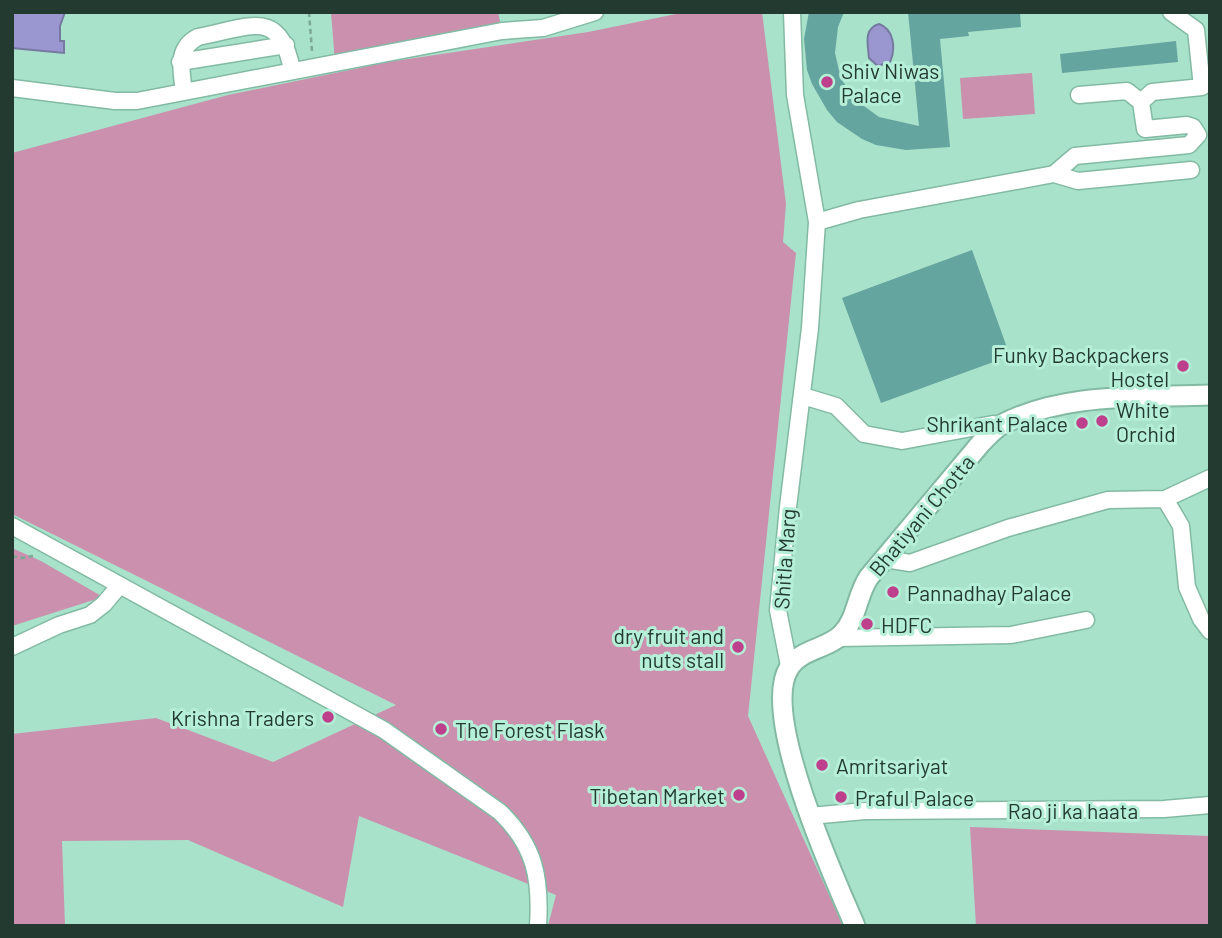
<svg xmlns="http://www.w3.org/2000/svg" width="1222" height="938" font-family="Barlow,sans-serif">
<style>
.green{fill:#cb90ae}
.water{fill:#9a96d0;stroke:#767aa0;stroke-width:2}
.building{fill:#65a59f}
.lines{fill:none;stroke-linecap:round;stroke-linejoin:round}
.minor-casing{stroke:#82baa3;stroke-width:19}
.major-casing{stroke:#82baa3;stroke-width:23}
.path{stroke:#7aa895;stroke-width:2.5;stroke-dasharray:5 3.5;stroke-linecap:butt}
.minor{stroke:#fff;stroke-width:16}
.major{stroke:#fff;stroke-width:19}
.poi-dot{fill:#be3f8b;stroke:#b6efd7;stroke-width:2.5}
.labels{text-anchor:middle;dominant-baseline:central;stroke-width:6;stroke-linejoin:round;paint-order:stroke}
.poi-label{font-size:21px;fill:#233a31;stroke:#b6efd7;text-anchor:start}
.street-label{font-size:21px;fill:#233a31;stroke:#b6efd7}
</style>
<rect width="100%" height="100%" fill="#a9e2ca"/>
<!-- green -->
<path class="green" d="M 331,12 L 498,12 L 502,31 L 335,62 Z
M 686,12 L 762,12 L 786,204 L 783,242 L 796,253 L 748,716 L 843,926 L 548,926 L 556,895 L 359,816 L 343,907 L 188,840 L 62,841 L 65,926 L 12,926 L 12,734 L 156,718 L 273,762 L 396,705 L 12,514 L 12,153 L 228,95 L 388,62 L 588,32 Z
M 1032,73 L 1035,114 L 963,119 L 960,78 Z
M 12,548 L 41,561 L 103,597 L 12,626 Z
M 970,827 L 1210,836 L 1210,926 L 976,926 Z"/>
<!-- water -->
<path class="water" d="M 12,12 L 65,12 L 60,26 L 60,41 L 64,41 L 64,53 L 12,48 Z
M 879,24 C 894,29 896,49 890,62 L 878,66 L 869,58 C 868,44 863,29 879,24 Z"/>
<!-- building -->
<path class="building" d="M 809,12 L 844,12 L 838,27 L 835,53 L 841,79 L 857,101 L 879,117 L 919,126 L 908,12 L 1020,12 L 1021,27 L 968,32 L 969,36 L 940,39 L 950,147 L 906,150 L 876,145 L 862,139 L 837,122 L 827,110 L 812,84 L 807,70 L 804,39 Z
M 1176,41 L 1178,62 L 1062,73 L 1060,54 Z
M 972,250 L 1010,356 L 881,403 L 842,298 Z"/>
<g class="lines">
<defs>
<path id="minor" d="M 792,12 L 795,95 L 817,222 L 859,210 L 1054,174 L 1075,156 L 1189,145 L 1198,135 L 1193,127 L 1187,125 L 1145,129 L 1141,102 L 1152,92 L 1202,87 L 1196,30 L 1171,12
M 180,62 L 286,45
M 12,88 L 115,101 L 137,101 L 502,31 L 543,28 L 595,12
M 184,91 C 181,70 176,48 198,37 C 248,28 280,6 292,70
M 1079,95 L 1127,91 L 1141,102
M 1054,174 L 1078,181 L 1191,170
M 803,396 L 836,406 L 864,434 L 902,441 L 993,424 L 999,426
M 1165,499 L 1181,526 L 1187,587 L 1201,619 L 1210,631
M 12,526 L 384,730 L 500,812 C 535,846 541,878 538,926
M 885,559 L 910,563 L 1008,528 L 1108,500 L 1165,499 L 1210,478
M 838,638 L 1011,635 L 1086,620
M 12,647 L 59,625 L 90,615 L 104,604 L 120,585
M 789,666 L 778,610 L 788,507 L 810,328 L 817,222
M 810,816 L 865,811 L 1164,809 L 1210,805"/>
<path id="major" d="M 855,926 C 834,878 760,714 789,668 C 800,649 828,649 842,634 C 857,619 857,594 869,577 L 981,443 C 987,437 994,429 1001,425 C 1063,392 1142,398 1210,395"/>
</defs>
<!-- minor casing -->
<use href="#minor" class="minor-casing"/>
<!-- major casing -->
<use href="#major" class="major-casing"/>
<!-- path -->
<path class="path" d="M 309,12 L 312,51
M 12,556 L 22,558 L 33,556"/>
<!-- minor -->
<use href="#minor" class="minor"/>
<!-- major -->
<use href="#major" class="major"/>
</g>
<!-- markers -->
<g class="poi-dot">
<circle cx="827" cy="82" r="7"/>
<circle cx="1183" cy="366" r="7"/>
<circle cx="1102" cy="421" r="7"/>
<circle cx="1082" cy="423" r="7"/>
<circle cx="893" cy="592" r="7"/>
<circle cx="867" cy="624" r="7"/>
<circle cx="738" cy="647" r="7"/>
<circle cx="328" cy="717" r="7"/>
<circle cx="441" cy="729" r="7"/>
<circle cx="822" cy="765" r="7"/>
<circle cx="739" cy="795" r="7"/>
<circle cx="841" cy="797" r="7"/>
</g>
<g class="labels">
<!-- poi labels -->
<g class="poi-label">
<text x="841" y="70">Shiv Niwas<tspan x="841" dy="24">Palace</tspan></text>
<text x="1169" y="354" text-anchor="end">Funky Backpackers<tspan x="1169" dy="24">Hostel</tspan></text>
<text x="1116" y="409">White<tspan x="1116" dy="24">Orchid</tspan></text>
<text x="1068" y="423" text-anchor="end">Shrikant Palace</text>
<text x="907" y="592">Pannadhay Palace</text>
<text x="881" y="624">HDFC</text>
<text x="724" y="635" text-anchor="end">dry fruit and<tspan x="724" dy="24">nuts stall</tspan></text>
<text x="314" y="717" text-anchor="end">Krishna Traders</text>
<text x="455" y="729">The Forest Flask</text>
<text x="836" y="765">Amritsariyat</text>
<text x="725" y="795" text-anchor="end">Tibetan Market</text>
<text x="855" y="797">Praful Palace</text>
</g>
<!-- street labels -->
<g class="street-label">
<text transform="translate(921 515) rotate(-50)">Bhatiyani Chotta</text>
<text transform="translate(784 559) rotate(-86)">Shitla Marg</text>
<text x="1073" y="810">Rao ji ka haata</text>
</g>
</g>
<!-- border -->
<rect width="1222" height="938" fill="none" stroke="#233a31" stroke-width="28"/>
</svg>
